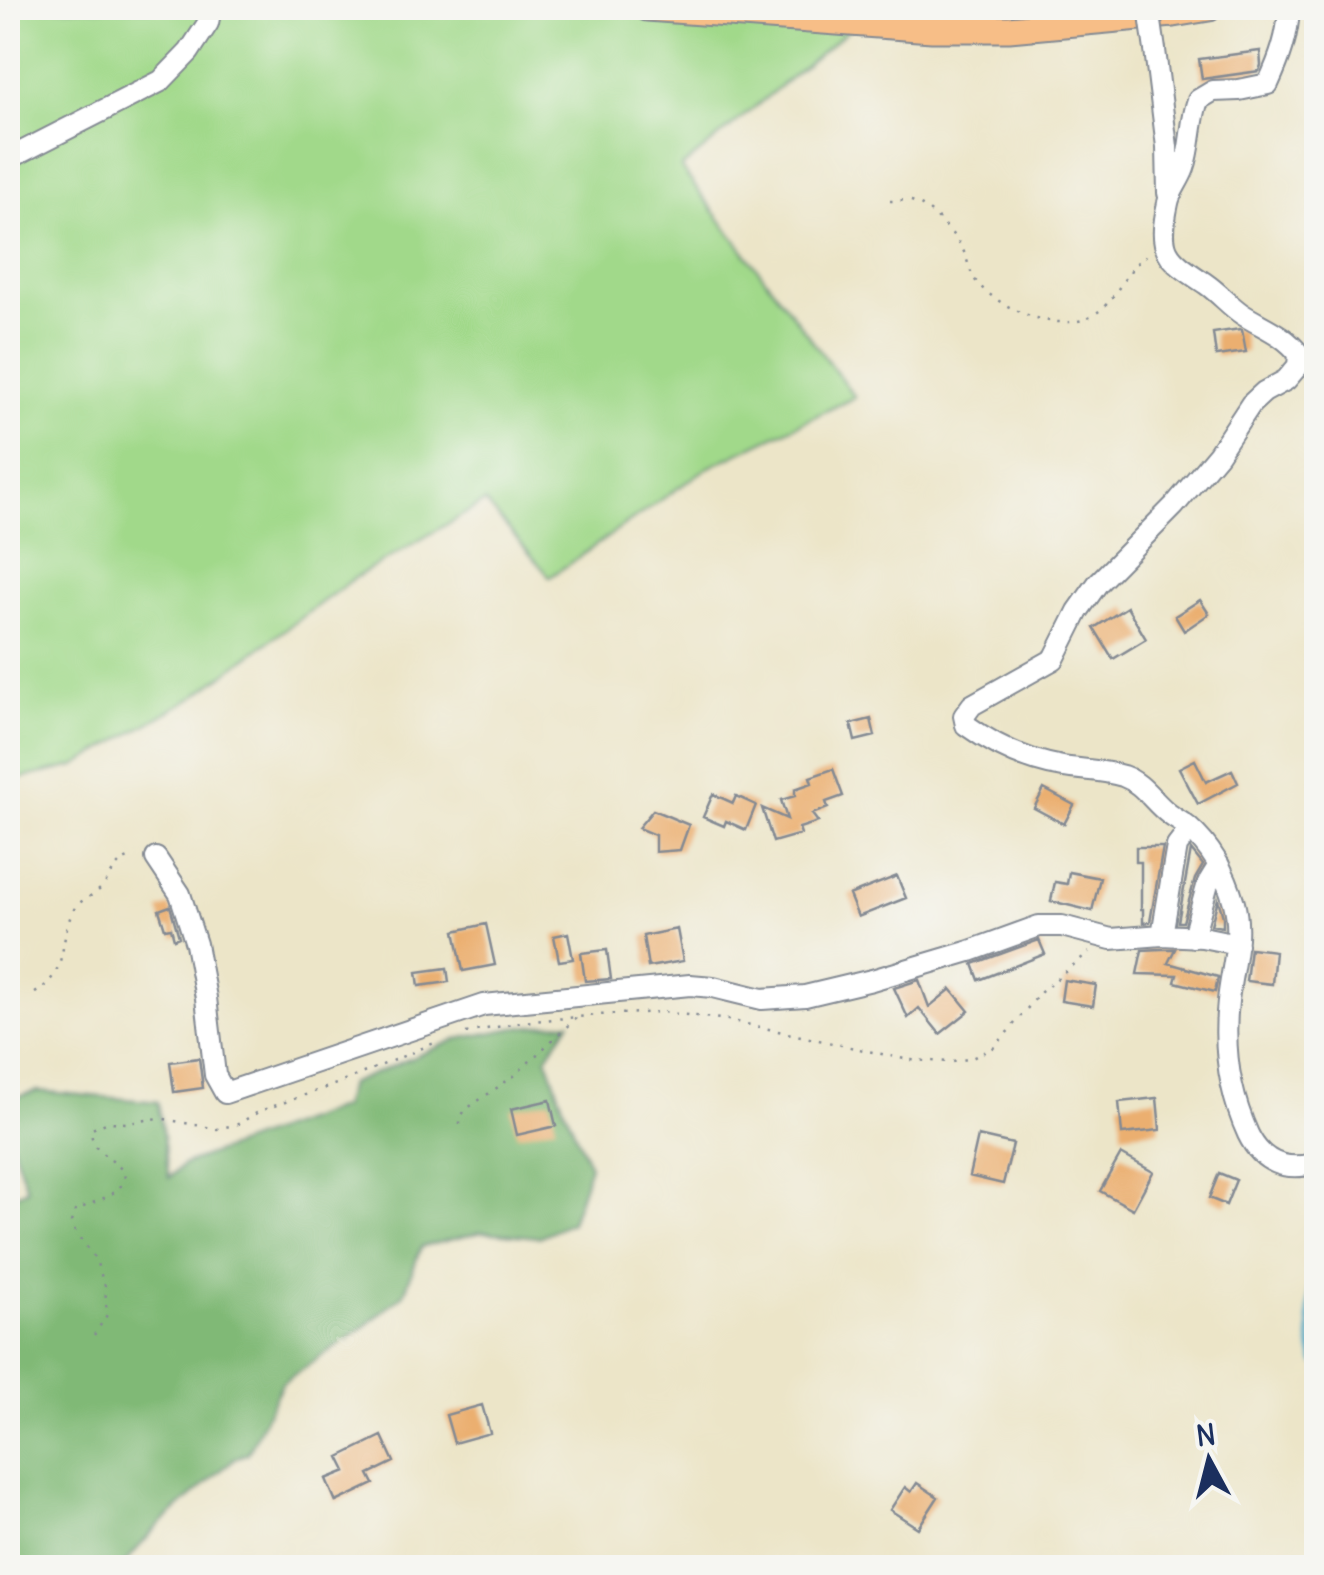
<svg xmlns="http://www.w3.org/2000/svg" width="1324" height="1575" font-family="Delius,sans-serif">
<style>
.green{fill:#a1d98a;stroke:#5e8474;stroke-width:2.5}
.forest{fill:#80b976;stroke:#4e746a;stroke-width:2.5}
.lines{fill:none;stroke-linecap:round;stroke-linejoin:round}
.stream{stroke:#4daccb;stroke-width:5}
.building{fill:#ebaf6f}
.minor-casing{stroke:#848a93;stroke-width:24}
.major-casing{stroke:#848a93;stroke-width:29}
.path{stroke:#848a93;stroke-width:2.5;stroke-dasharray:2.5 8;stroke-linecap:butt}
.minor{stroke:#fff;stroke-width:20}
.major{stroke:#f7be87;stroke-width:25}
.minor-bridge-casing{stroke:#848a93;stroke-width:24;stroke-linecap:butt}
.minor-bridge{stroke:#fff;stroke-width:20}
</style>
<rect width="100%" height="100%" fill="#f6f6f2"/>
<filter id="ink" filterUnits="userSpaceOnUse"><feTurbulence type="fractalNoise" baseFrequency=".01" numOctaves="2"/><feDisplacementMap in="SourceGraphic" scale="20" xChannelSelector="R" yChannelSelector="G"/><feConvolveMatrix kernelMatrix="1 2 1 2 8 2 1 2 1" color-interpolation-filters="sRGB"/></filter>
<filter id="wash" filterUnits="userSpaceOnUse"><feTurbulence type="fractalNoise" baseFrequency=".0048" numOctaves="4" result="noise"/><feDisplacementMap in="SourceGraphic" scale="40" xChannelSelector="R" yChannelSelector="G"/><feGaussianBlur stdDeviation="2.25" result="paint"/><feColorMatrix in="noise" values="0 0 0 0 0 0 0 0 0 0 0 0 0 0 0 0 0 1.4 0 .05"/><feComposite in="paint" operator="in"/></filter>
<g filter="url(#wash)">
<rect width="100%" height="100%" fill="#ece5c8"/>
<!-- green -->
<path class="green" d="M 8,8 L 1007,8 L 1009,29 L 854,25 L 681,168 L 855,397 L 707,468 L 550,577 L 485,502 L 353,579 L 195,696 L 75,766 L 8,781 Z"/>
<!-- forest -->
<path class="forest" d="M 570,1022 L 546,1058 C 552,1069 555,1084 560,1097 C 569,1120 580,1143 590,1166 L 571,1222 L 539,1237 L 482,1232 L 421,1247 L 404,1294 L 364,1327 L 282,1383 L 248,1453 L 235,1458 L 158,1526 L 121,1567 L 8,1567 L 8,1193 L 16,1194 L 27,1189 L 8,1132 L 8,1099 L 37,1091 L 158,1102 L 169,1178 L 184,1164 L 342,1107 L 349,1084 L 457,1039 L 515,1028 Z"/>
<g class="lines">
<!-- stream -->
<path class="stream" d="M 1316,1215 C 1314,1252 1302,1332 1316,1363"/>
</g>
<g id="blocks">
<!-- building -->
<path class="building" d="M 1260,51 L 1261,65 L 1259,71 L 1202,79 L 1199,59 Z
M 1240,329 L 1242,330 L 1246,352 L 1216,356 L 1213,333 Z
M 1200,600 L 1209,614 L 1184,631 L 1175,616 Z
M 1127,607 L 1146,639 L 1113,659 L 1094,628 Z
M 871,719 L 875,736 L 855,741 L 851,724 Z
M 1195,760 L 1206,782 L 1232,770 L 1238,783 L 1198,804 L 1179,768 Z
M 833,769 L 843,796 L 826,802 L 828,808 L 812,814 L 818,822 L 799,828 L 801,834 L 773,842 L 762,808 L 787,819 L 781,800 L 795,796 L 795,789 L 812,783 L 810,777 Z
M 1044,789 L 1074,805 L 1064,824 L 1034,808 Z
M 713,794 L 733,803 L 736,796 L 756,805 L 746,830 L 726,821 L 724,826 L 703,817 Z
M 653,810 L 689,825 L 680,850 L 655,852 L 655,835 L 638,828 Z
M 1136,847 L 1163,847 L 1150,922 L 1143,923 L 1143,909 L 1141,909 L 1141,862 L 1136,862 Z
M 1191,850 L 1203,865 L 1195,879 L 1183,922 L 1178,922 Z
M 1069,872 L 1100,878 L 1092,911 L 1051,901 L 1055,882 L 1067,884 Z
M 897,876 L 906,898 L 858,917 L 849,895 Z
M 1218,899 L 1223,917 L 1223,927 L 1211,925 Z
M 170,906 L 179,937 L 174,939 L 171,928 L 165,929 L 159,910 Z
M 486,924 L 495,965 L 463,971 L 455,931 Z
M 677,929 L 683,961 L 648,967 L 643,936 Z
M 568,933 L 573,959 L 559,961 L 554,936 Z
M 1039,940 L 1045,954 L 979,980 L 973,964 Z
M 1250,948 L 1275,951 L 1272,984 L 1246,981 Z
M 1162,949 L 1175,949 L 1168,963 L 1218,977 L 1215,992 L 1175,982 L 1177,975 L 1137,974 L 1142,950 Z
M 607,950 L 611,979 L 585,981 L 581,953 Z
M 447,968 L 449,982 L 419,986 L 417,972 Z
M 919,980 L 929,1007 L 951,989 L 969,1011 L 940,1034 L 919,1008 L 908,1018 L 894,988 Z
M 1064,980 L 1096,985 L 1093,1006 L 1061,1001 Z
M 199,1058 L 203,1088 L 174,1092 L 170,1062 Z
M 1157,1098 L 1160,1130 L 1122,1134 L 1119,1102 Z
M 550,1100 L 556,1126 L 517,1135 L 511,1109 Z
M 978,1136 L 1013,1144 L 1003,1184 L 969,1176 Z
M 1121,1154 L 1153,1172 L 1133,1209 L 1100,1191 Z
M 1219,1173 L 1236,1180 L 1226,1205 L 1209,1198 Z
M 482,1405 L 490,1433 L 454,1443 L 446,1415 Z
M 382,1436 L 394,1462 L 369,1474 L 374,1484 L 336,1502 L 326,1479 L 346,1471 L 339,1457 Z
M 917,1483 L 938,1497 L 918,1528 L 890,1510 L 905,1487 L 911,1492 Z"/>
</g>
</g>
<g filter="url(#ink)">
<use href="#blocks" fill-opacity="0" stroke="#848a93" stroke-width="2.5"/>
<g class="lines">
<defs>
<path id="minor" d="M 1289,8 C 1288,36 1280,58 1268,84 L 1239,90 L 1213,91 L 1198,100 C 1190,122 1192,146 1184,168 C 1180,180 1170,191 1168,203 C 1157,253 1167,258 1206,284 C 1219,293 1229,305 1242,314 C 1262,327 1284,334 1299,354 L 1298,366 L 1286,380 L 1264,392 L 1251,404 L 1218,454 L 1174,506 L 1098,583 L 1078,611 L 1054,659 L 972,705 L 964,716 L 966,725 C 995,746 1027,761 1063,767 C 1083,770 1103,770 1123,776 C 1143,783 1153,802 1169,814 C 1175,819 1182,822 1188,827 C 1211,847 1226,874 1234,903 C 1243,936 1231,969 1228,1001 C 1223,1047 1229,1092 1248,1134 C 1262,1163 1286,1172 1316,1163
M 1155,50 L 1167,147 L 1168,193
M 8,159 L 161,81 L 189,52 L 208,23 L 211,8
M 156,858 L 180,894 L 196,944 L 206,998 L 215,1075 L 225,1093 L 484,1005 L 690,985 L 713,987 L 762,999 L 805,996 L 872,980 L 970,951 L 1039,926 L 1062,926 L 1111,939 L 1162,935 L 1202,937 L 1237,944
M 1162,935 L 1177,846 L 1190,829
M 1193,937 L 1208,883 L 1219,865"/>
<path id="major" d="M 647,8 L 932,29 L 1009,29 L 1173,14 L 1209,8"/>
</defs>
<!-- minor casing -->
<use href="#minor" class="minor-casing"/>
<!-- major casing -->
<use href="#major" class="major-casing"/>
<!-- path -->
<path class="path" d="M 890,201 C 898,201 906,199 914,202 C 929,207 956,235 963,250 C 969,262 969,274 979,285 C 1003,310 1059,334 1092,316 C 1111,305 1119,285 1132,269 C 1136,263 1143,258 1149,253
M 35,993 C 70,972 58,941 73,911 C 80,898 94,897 103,886 C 114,872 116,860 135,856
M 466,1033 L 523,1022 L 598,1015 L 662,1012 L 728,1020 L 909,1060 L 953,1062 L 972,1058 L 995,1047 L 1041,992 L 1089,952
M 460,1124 L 460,1119 L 465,1110 L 514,1076 L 576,1018
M 94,1335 L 107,1315 L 105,1286 L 95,1258 L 75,1232 L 71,1222 L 75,1211 C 88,1204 109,1198 119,1188 C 142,1164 86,1159 92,1129 L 108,1122 L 128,1123 L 159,1118 L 217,1129 L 238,1124 L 260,1111 L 342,1082 L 439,1041"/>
<!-- minor -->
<use href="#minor" class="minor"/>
<!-- major -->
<use href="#major" class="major"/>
<defs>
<path id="minor-bridge" d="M 1149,8 L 1155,50"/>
</defs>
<!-- minor-bridge casing -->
<use href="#minor-bridge" class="minor-bridge-casing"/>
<!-- minor-bridge -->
<use href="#minor-bridge" class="minor-bridge"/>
</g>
</g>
<!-- margin -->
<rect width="1324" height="1575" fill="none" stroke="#f6f6f2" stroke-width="40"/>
<!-- north arrow -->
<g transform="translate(1209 1460) rotate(353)" stroke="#f6f6f2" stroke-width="8" paint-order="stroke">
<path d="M0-8L18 38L0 25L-18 38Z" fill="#1b2f5e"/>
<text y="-15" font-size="28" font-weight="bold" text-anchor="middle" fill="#1b2f5e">N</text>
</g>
</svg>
